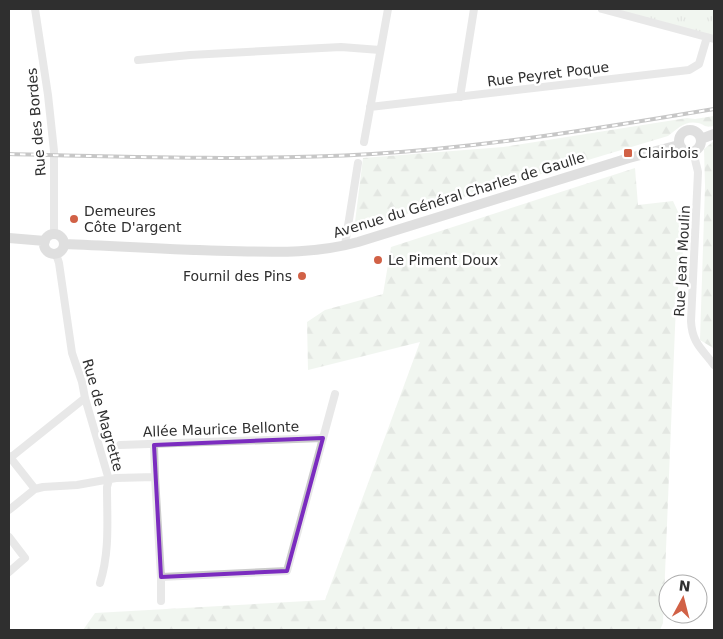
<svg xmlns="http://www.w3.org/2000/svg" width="723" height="639" font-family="'DejaVu Sans',sans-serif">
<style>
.grass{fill:url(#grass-tufts)}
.forest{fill:url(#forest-firs)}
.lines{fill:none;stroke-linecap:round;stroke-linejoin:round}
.street{stroke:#ccc;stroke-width:8}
.secondary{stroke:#b9b9b9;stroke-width:10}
.rail-casing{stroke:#848484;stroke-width:4}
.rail{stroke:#fff;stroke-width:2;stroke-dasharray:5.5;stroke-linecap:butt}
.marked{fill:none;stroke:#7b2cbf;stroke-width:4;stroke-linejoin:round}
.poi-dot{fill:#d16146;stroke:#fff;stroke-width:2}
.labels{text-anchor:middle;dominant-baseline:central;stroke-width:5;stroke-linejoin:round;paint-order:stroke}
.street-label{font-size:14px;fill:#2f2f2f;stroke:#fff}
.poi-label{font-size:14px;fill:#2f2f2f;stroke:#fff;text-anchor:start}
</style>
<defs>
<pattern id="grass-tufts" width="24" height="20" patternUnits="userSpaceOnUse" patternTransform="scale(1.25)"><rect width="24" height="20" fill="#e1eade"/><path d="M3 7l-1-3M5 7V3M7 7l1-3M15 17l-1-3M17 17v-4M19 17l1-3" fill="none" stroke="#c1c9bf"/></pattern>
<pattern id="forest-firs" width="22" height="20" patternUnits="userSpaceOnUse" patternTransform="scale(1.25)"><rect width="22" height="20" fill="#e1eade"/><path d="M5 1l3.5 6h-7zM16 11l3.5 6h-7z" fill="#c1c9bf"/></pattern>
</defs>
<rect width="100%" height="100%" fill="#fff"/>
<!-- grass -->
<path class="grass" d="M 602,9 L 714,9 L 714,39 Z"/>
<!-- forest -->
<path class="forest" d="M 714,116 L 714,126 C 704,128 706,125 698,123 C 685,120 677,129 668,136 L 354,230 L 363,158 L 503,147 L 687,118 L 695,119 Z
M 714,141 L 714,332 L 713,348 L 700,340 L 705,186 L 704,149 Z
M 635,168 L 638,205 L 673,201 L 686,229 L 676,304 L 663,623 L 660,630 L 83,630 L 95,613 L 325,600 L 420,342 L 308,370 L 307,322 L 325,310 L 383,294 L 391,247 Z"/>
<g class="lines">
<!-- street -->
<path class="street" d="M 35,9 L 48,95 L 54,151 L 54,234
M 602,9 L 714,39
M 138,60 L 190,55 L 341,47 L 380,50
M 460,97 L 474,9
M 370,107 L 689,70 L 699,64 L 707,37
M 364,142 L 388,9
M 693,151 L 698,172 L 691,321 C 692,343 702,349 714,365
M 345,245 L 358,163
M 56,254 L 59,263 L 72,353 L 82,382 L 85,398 L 109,480 L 107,487 C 107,520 110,551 100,583
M 120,445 L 323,438
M 9,456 L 35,489
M 10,458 L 85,398
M 155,477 L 161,577 L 161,601
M 9,510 L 35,489 L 43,487 L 77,485 L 116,478 L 155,477 L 154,445
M 9,537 L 25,558 L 9,572
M 161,577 L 287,571 L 335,394"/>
<!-- secondary -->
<path class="secondary" d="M679 141a11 11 0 1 1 22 0a11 11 0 1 1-22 0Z
M 701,139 L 714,134
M44 244a10 10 0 1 1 20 0a10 10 0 1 1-20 0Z
M 9,238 L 45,241
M 64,244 C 119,246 174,250 229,251 C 274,252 315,254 358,242 L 629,158 L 679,145"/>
<defs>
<path id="rail" d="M 9,154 C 130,157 251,161 372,154 C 487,147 601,128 714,109"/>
</defs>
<!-- rail casing -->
<use href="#rail" class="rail-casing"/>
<!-- rail -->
<use href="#rail" class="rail"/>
</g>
<!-- marked area -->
<path d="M0 0H723V639H0ZM 323,438 L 287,571 L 161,577 L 154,445 Z" fill="#fff" fill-opacity=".55" fill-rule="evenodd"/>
<path class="marked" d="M 323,438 L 287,571 L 161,577 L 154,445 Z"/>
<!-- markers -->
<g class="poi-dot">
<rect x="623" y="148" width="10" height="10" rx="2.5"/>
<circle cx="74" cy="219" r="5"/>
<circle cx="378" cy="260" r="5"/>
<circle cx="302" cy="276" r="5"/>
</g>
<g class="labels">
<!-- street labels -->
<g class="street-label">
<text transform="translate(548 74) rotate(-7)">Rue Peyret Poque</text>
<text transform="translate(36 122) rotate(-95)">Rue des Bordes</text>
<text transform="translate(459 195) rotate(-17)">Avenue du Général Charles de Gaulle</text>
<text transform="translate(682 261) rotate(-87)">Rue Jean Moulin</text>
<text transform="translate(103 415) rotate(74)">Rue de Magrette</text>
<text transform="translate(221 429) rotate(-2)">Allée Maurice Bellonte</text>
</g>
<!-- poi labels -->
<g class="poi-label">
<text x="638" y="153">Clairbois</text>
<text x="84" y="211">Demeures<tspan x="84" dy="16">Côte D'argent</tspan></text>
<text x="388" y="260">Le Piment Doux</text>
<text x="292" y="276" text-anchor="end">Fournil des Pins</text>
</g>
</g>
<!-- border -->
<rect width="723" height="639" fill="none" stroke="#2f2f2f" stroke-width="20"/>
<!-- north arrow -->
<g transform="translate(683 599) rotate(7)"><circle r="24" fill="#ffffff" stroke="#acacac"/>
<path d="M0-4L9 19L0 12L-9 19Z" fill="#d16146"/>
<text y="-8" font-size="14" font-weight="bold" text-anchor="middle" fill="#2f2f2f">N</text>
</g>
</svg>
